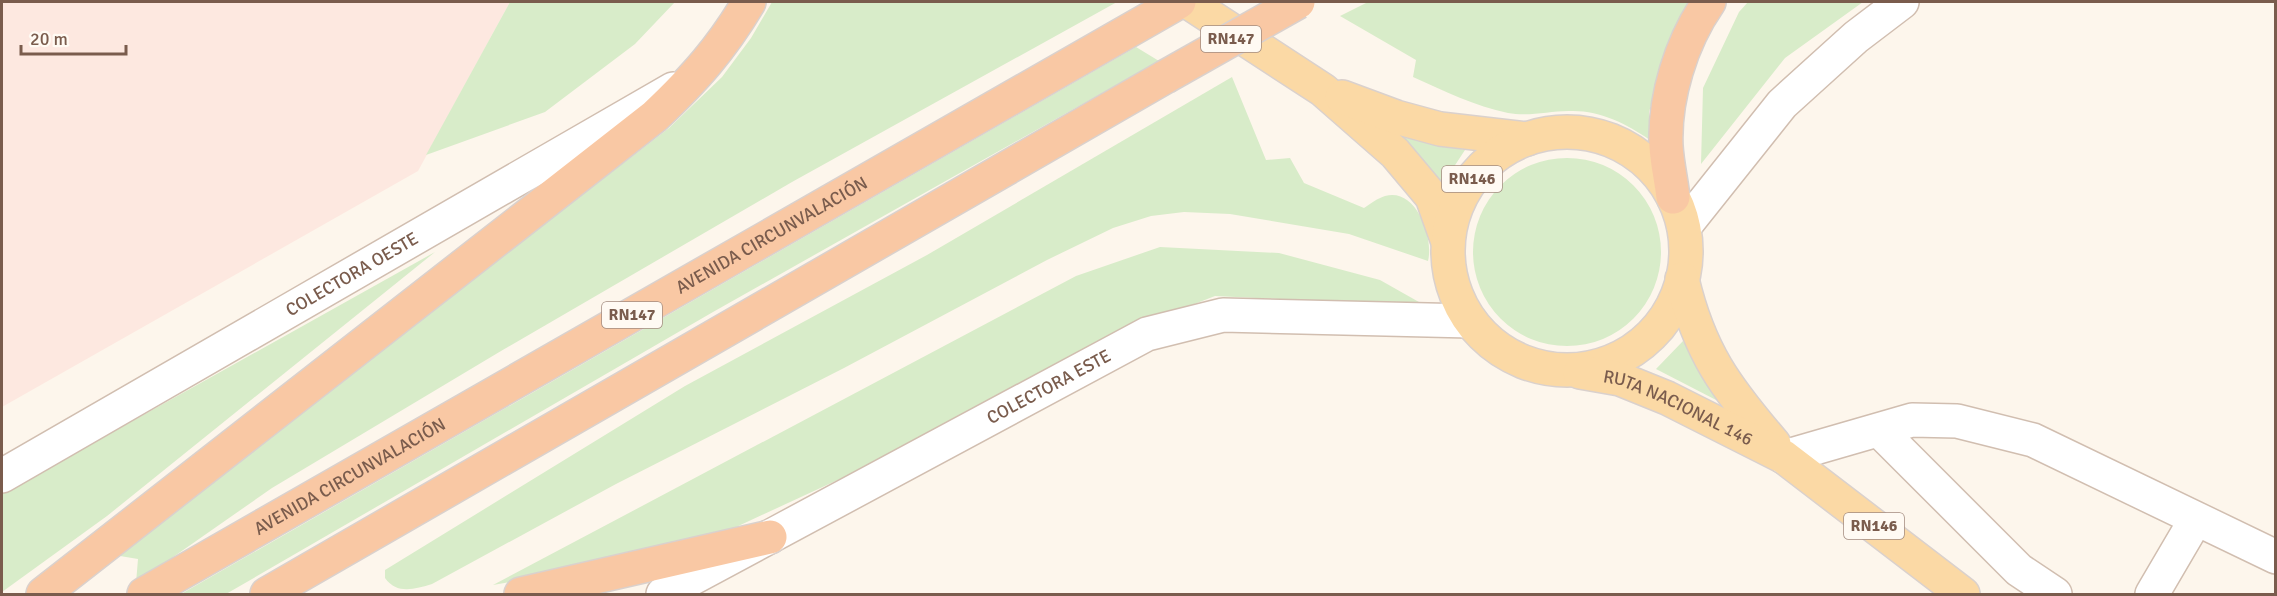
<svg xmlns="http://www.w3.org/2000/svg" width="2277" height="596" font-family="Signika,sans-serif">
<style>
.commercial{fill:#fde8e0}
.green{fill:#d8ecc9}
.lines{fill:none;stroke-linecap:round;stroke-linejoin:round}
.minor-casing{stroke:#d1beb0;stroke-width:36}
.tertiary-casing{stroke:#d1beb0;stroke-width:36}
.primary-casing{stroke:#dad1cd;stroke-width:36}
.trunk-casing{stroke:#dad1cd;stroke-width:36}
.minor{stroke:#fff;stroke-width:33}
.tertiary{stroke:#fff;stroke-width:33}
.primary{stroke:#fbd9a5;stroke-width:33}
.trunk{stroke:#f9c8a4;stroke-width:33}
.trunk-bridge-casing{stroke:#dad1cd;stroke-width:36;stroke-linecap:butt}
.trunk-bridge{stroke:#f9c8a4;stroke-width:33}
.labels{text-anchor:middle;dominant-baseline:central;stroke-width:6;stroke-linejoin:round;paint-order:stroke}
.shield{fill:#fffaf3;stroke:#a28b7f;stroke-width:1.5}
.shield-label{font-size:16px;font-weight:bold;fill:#7a5c4d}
.street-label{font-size:18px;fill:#7a5c4d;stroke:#fffaf3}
</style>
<rect width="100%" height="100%" fill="#fdf6ec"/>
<!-- commercial -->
<path class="commercial" d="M 2,2 L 510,2 L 418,171 L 2,407 Z"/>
<!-- green -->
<path class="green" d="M 510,2 L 675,2 L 635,44 L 545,112 L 426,155 Z
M 772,2 L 1117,2 L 792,182 L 501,351 L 272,488 L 136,583 L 138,559 L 114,555 L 669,128 L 722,77 L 751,38 Z
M 1368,2 L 1691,2 L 1662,68 L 1649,112 L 1650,140 C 1627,124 1601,111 1573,111 C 1551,110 1531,117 1508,113 C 1475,106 1444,91 1413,77 L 1416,60 L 1340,16 Z
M 1748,2 L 1863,2 L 1785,58 L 1701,164 L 1703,88 L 1739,12 Z
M 1136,47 L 1159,61 L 713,312 L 226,594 L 181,594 Z
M 1232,77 L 1266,160 L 1290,158 L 1304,183 L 1364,208 C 1370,204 1378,198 1385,196 C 1416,187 1434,237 1428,261 L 1349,234 L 1230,214 L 1184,212 L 1151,216 L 1113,228 L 1047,260 L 844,368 L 616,484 L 432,584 C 415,589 397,595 385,578 L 385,570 L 685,386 L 927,255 Z
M 1400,135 L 1465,150 L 1442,185 Z
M1473 252a94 94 0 1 1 188 0a94 94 0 1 1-188 0Z
M 1160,247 L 1279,253 L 1380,280 L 1426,306 L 1215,296 L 1120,333 L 896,453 L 734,528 L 614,563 L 493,585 L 1076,276 Z
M 435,252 L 107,516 L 2,592 L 2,494 Z
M 1683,341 L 1718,401 L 1656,369 Z"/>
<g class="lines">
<defs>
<path id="minor" d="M 1879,430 L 2019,570 L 2055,594
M 1784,457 L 1912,420 L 1957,421 L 2033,440 L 2276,557
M 2152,594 L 2196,519"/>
<g id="tertiary">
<path d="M 1684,227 L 1782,104 L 1856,37 L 1902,2"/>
<path id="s1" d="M 2,476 L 673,89"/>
<path id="s2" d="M 663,594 L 1147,334 L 1223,315 L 1470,321"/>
</g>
<g id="primary">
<path d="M 1188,2 L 1323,90 L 1395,153 L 1432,197 L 1448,242"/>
<path d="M 1342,97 L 1396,117 L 1440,129 L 1527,139"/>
<circle cx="1567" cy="251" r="119"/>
<path d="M 1682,279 C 1699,352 1726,388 1774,444"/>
<path id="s3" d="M 1580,372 L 1620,379 L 1667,398 L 1784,457 L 1963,594"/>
</g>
<g id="trunk">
<path d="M 1673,197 C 1671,180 1667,163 1666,146 C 1664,98 1681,42 1709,2"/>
<path d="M 43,594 L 655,116 C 695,78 721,49 749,2"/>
<path id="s4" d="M 144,594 L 1179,2"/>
<path d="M 267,594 L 1165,77"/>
<path d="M 521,594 L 770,537"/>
</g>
</defs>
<!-- minor casing -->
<use href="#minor" class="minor-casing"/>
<!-- tertiary casing -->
<use href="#tertiary" class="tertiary-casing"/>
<!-- primary casing -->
<use href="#primary" class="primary-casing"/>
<!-- trunk casing -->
<use href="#trunk" class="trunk-casing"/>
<!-- minor -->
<use href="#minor" class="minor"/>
<!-- tertiary -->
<use href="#tertiary" class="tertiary"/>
<!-- primary -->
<use href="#primary" class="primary"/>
<!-- trunk -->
<use href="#trunk" class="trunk"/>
<defs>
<path id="trunk-bridge" d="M 1165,77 L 1298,2"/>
</defs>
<!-- trunk-bridge casing -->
<use href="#trunk-bridge" class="trunk-bridge-casing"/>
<!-- trunk-bridge -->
<use href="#trunk-bridge" class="trunk-bridge"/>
</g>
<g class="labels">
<!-- shield labels -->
<g class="shield">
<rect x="1201" y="26" width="60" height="26" rx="4.5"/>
<rect x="1442" y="166" width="60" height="26" rx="4.5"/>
<rect x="602" y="302" width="60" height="26" rx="4.5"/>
<rect x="1844" y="513" width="60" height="26" rx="4.5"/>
</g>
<g class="shield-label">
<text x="1231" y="39">RN147</text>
<text x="1472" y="179">RN146</text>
<text x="632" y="315">RN147</text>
<text x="1874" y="526">RN146</text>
</g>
<!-- street labels -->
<g class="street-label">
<text stroke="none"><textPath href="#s4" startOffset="723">AVENIDA CIRCUNVALACIÓN</textPath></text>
<text stroke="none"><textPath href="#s1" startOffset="404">COLECTORA OESTE</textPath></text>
<text stroke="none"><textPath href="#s2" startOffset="438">COLECTORA ESTE</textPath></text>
<text stroke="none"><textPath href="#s3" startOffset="105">RUTA NACIONAL 146</textPath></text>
<text stroke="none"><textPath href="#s4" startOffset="237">AVENIDA CIRCUNVALACIÓN</textPath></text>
</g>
</g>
<!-- border -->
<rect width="2277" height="596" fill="none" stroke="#7a5c4d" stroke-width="6"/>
<!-- scale -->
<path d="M21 45v9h105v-9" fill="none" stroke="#7a5c4d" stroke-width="3"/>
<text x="30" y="45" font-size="18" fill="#7a5c4d" stroke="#fffaf3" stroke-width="4.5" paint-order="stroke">20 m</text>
</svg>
